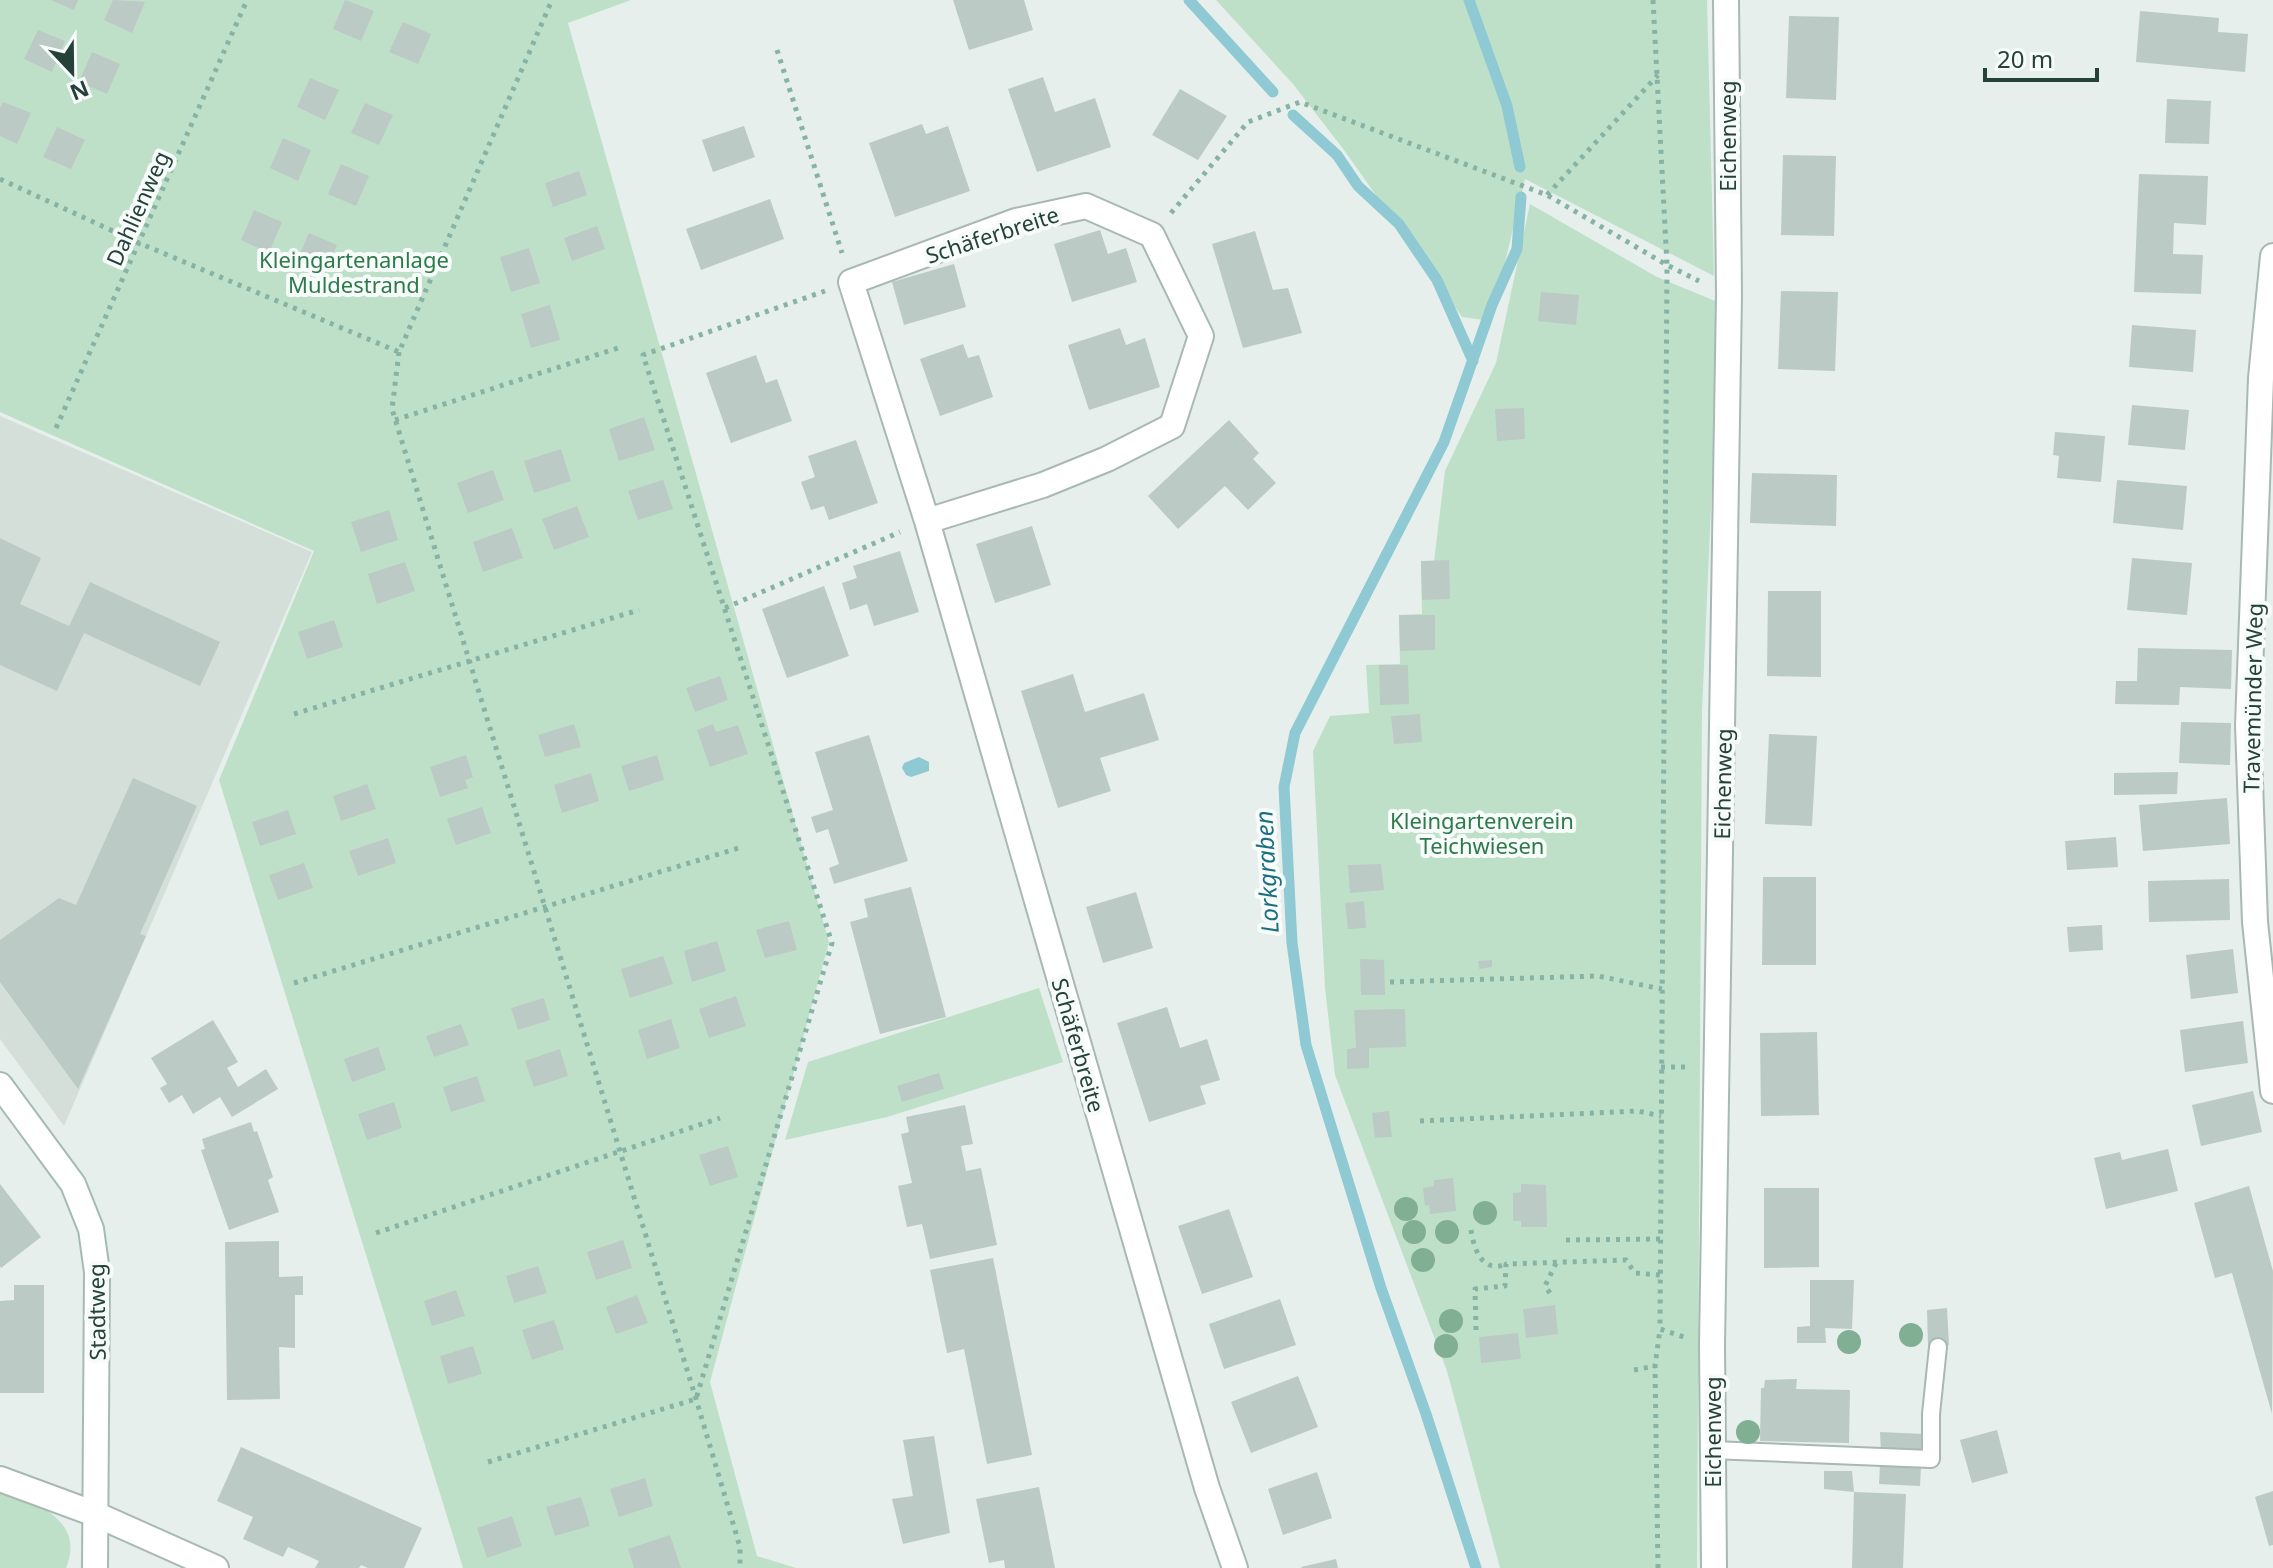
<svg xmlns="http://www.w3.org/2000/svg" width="2273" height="1568" font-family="'Noto Sans',sans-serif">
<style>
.built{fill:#d4dfda}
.green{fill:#bfe0c8}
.water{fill:#8ec9d4}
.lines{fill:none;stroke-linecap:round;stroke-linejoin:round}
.stream{stroke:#8ec9d4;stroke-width:11}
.building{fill:#bbcac4}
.lane-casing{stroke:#a8b8b2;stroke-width:20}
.street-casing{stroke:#a8b8b2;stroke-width:28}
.secondary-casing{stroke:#a4bbb3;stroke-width:28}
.path{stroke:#86b3a5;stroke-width:5;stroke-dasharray:4 6;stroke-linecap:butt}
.lane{stroke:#fff;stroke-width:16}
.street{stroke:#fff;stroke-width:24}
.secondary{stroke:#fff;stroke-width:24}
.tree{fill:#80af93}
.labels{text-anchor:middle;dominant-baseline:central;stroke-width:8;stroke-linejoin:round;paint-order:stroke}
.street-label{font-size:22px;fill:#24423a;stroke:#f7fbf9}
.park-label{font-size:22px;fill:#2d7a4b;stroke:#f7fbf9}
.water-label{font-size:24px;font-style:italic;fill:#1c6f80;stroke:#f7fbf9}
</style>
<rect width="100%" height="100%" fill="#e6efeb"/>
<!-- built -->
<path class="built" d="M 0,416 L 312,552 L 64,1126 L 0,1039 Z"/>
<!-- green -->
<path class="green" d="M 0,0 L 631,0 L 568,23 L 829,942 L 710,1382 L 757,1556 L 796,1568 L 463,1568 L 219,780 L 314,551 L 0,412 Z
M 1216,0 L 1707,0 L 1714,276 L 1525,179 L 1491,321 L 1462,317 L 1344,150 L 1293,84 Z
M 1530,204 L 1657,277 L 1720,303 L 1702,712 L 1697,1568 L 1500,1568 L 1447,1371 L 1335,1075 L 1325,988 L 1313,751 L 1330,716 L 1369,713 L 1366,665 L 1400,664 L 1399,615 L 1422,614 L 1421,561 L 1434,561 L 1445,471 L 1496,363 Z
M 1039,988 L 1063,1062 L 887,1117 L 785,1140 L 808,1062 Z
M 0,1488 C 34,1503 86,1519 66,1568 L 0,1568 Z"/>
<!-- water -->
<path class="water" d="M 919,757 L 929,762 L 929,771 L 911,777 L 906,775 L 902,768 L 904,763 Z"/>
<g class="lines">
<!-- stream -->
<path class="stream" d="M 1189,0 L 1273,92
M 1469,0 L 1507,106 L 1520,167
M 1293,115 L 1337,155 L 1358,186 L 1399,224 L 1437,280 L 1473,361
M 1476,1568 L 1426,1414 L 1381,1288 L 1306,1045 L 1292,943 L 1284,787 L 1295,733 L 1444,442 L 1492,305 L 1517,249 L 1521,197"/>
</g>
<!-- building -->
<path class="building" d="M 51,0 L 78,0 L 74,10 Z
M 113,0 L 145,2 L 132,33 L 104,20 Z
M 345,0 L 374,11 L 361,41 L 333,29 Z
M 953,0 L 1024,0 L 1033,30 L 969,50 Z
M 2140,11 L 2219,18 L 2218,32 L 2248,34 L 2245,72 L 2136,62 Z
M 1789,16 L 1839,17 L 1836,100 L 1786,98 Z
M 403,22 L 431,34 L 418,64 L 389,52 Z
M 38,30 L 65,41 L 52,72 L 24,59 Z
M 92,52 L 120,64 L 107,94 L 79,82 Z
M 1043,77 L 1055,112 L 1095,98 L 1111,147 L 1037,172 L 1008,89 Z
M 310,78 L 339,90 L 325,120 L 297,107 Z
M 1180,89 L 1227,116 L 1198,160 L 1152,135 Z
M 2167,99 L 2211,101 L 2209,144 L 2165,143 Z
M 3,102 L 31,113 L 17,144 L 0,136 L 0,108 Z
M 365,103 L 393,115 L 379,145 L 351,133 Z
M 922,124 L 926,134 L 948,126 L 970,191 L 895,217 L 869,143 Z
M 744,126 L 755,157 L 713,172 L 702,140 Z
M 57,127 L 85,140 L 71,169 L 43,157 Z
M 283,138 L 311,150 L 298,181 L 270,168 Z
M 1783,155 L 1836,156 L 1834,236 L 1781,235 Z
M 341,164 L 369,176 L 356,206 L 328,194 Z
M 579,171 L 587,195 L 553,207 L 545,183 Z
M 2139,174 L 2208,176 L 2206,225 L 2174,223 L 2173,254 L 2203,255 L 2201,294 L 2134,292 Z
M 770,199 L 784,239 L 701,270 L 686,229 Z
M 254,210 L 282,222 L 269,253 L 241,240 Z
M 597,226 L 605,249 L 572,261 L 564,238 Z
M 1100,230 L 1108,254 L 1126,248 L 1137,282 L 1072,302 L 1054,244 Z
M 1255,231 L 1273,290 L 1288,288 L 1302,333 L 1243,348 L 1212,244 Z
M 309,233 L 337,245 L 324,276 L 296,263 Z
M 529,248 L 540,283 L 511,292 L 500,257 Z
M 954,264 L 966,307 L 904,325 L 892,282 Z
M 1781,291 L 1838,292 L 1835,371 L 1778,369 Z
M 1541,292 L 1579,295 L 1576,325 L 1538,321 Z
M 550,305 L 560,340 L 531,348 L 521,314 Z
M 2132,325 L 2196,330 L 2193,372 L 2129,367 Z
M 1120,328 L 1126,345 L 1145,338 L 1160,387 L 1089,410 L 1068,345 Z
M 963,344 L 968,358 L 979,355 L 993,397 L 940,416 L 920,359 Z
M 756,355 L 766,383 L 777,379 L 792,421 L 731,443 L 706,373 Z
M 2132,405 L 2189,410 L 2185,450 L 2128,445 Z
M 1524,408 L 1525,439 L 1497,441 L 1495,409 Z
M 644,417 L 655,450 L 619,461 L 609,429 Z
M 1229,420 L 1259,453 L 1253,459 L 1276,483 L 1248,510 L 1225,486 L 1178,529 L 1148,496 Z
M 2055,432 L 2105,436 L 2101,482 L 2057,478 L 2059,456 L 2053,455 Z
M 856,440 L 878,503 L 829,520 L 824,506 L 811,510 L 801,482 L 815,477 L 808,456 Z
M 561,449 L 571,481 L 534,493 L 524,461 Z
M 493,470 L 504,500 L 468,513 L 457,483 Z
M 1752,473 L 1837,475 L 1836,526 L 1750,523 Z
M 663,480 L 673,509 L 638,520 L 628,491 Z
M 2117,480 L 2187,486 L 2183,530 L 2113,523 Z
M 577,506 L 589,537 L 554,550 L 542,519 Z
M 389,510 L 398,540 L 361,552 L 351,522 Z
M 1032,526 L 1051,585 L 995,603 L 976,544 Z
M 512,528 L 523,558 L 483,572 L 473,542 Z
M 0,538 L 41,558 L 20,604 L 69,626 L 90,582 L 220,642 L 200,686 L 84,633 L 57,691 L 0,665 Z
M 900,551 L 919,612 L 874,626 L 867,604 L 850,610 L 842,583 L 857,578 L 853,566 Z
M 2132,558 L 2192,563 L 2187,615 L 2127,610 Z
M 1449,560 L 1450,599 L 1422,600 L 1421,561 Z
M 405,562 L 415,591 L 377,604 L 368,574 Z
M 824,586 L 849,656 L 787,678 L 762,609 Z
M 1768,591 L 1821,591 L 1821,677 L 1767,676 Z
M 1399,615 L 1435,615 L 1435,650 L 1400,651 Z
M 334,620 L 343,647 L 307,659 L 298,632 Z
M 2138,648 L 2232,650 L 2231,689 L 2180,687 L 2179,705 L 2115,704 L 2116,681 L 2137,681 Z
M 1379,665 L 1408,665 L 1409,704 L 1380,705 Z
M 1073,674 L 1085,712 L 1144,693 L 1159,740 L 1100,758 L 1111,791 L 1058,808 L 1021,691 Z
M 720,676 L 728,700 L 695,712 L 686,688 Z
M 1420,714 L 1422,742 L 1394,744 L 1391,716 Z
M 2181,722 L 2231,723 L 2230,765 L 2179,763 Z
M 574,724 L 581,747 L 545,757 L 538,735 Z
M 713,724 L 716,732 L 738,725 L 748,754 L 710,767 L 697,730 Z
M 1769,734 L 1817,736 L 1812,826 L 1765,824 Z
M 869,735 L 908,861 L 834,884 L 829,868 L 839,864 L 828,829 L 816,833 L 811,817 L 833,810 L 815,752 Z
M 466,755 L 473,777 L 465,780 L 468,788 L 440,797 L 430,767 Z
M 657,755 L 664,780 L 629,791 L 621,766 Z
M 2178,772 L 2177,794 L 2114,795 L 2114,773 Z
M 591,773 L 599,801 L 562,813 L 554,785 Z
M 133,778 L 197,806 L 140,934 L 146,936 L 78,1089 L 0,982 L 0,940 L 59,898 L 76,905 Z
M 367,784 L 376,809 L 341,821 L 333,796 Z
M 2227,798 L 2230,844 L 2143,851 L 2139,805 Z
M 482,807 L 491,833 L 456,845 L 447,819 Z
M 288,810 L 296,834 L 260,846 L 252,822 Z
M 2116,837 L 2118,867 L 2067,870 L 2065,841 Z
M 388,838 L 396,863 L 358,876 L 349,851 Z
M 304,863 L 313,888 L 278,900 L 269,875 Z
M 1381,864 L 1384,890 L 1350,893 L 1348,865 Z
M 1763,877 L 1816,877 L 1816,965 L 1762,965 Z
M 2229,879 L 2230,920 L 2149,922 L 2148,881 Z
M 911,887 L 946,1017 L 880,1034 L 850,922 L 868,917 L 864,899 Z
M 1136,892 L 1153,948 L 1103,963 L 1086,907 Z
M 1364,901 L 1366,928 L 1348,929 L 1345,903 Z
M 789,921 L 797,950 L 765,958 L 756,930 Z
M 2102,925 L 2103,950 L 2069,952 L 2067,927 Z
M 717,941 L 726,971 L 692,982 L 684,951 Z
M 2233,949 L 2238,993 L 2191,999 L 2186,955 Z
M 663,956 L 673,984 L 630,998 L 621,969 Z
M 1360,959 L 1384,960 L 1385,995 L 1361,995 Z
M 1492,960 L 1492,967 L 1479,969 L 1478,961 Z
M 736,996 L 746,1026 L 709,1038 L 699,1009 Z
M 544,998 L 550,1020 L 518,1030 L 511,1008 Z
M 1167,1007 L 1180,1048 L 1207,1039 L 1220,1080 L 1200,1086 L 1206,1104 L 1149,1122 L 1117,1023 Z
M 1405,1009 L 1406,1047 L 1369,1048 L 1369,1068 L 1347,1069 L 1347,1049 L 1356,1048 L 1354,1010 Z
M 671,1019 L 680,1048 L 647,1059 L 638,1030 Z
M 213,1020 L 238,1062 L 227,1068 L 238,1087 L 266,1069 L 278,1089 L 232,1117 L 220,1097 L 193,1114 L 182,1095 L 169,1103 L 160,1088 L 167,1084 L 151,1058 Z
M 2243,1021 L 2248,1063 L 2185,1072 L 2180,1030 Z
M 461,1024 L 469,1045 L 434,1057 L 426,1036 Z
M 1817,1032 L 1819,1115 L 1761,1116 L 1760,1033 Z
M 378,1047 L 386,1070 L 352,1082 L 344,1059 Z
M 560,1049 L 568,1076 L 534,1087 L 525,1061 Z
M 939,1073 L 944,1089 L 902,1102 L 897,1086 Z
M 477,1076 L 485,1101 L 451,1112 L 443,1087 Z
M 2253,1091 L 2262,1132 L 2201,1146 L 2192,1105 Z
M 394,1102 L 402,1128 L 367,1140 L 358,1114 Z
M 965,1105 L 973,1144 L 961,1146 L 966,1171 L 981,1168 L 997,1245 L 930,1259 L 922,1224 L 907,1227 L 898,1186 L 912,1183 L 901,1134 L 909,1132 L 906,1117 Z
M 1389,1111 L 1392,1137 L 1375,1138 L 1372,1113 Z
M 251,1122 L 254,1132 L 257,1131 L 273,1177 L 268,1180 L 279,1212 L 229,1230 L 201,1150 L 205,1149 L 202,1139 Z
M 728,1146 L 738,1177 L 710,1186 L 699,1155 Z
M 2168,1149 L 2178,1191 L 2106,1209 L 2094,1158 L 2120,1152 L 2122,1160 Z
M 1453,1178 L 1456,1211 L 1430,1214 L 1429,1205 L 1425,1206 L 1423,1188 L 1434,1186 L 1434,1180 Z
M 0,1184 L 41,1237 L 1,1268 L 0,1266 Z
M 1521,1184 L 1546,1185 L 1547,1227 L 1521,1227 L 1521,1221 L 1513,1221 L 1513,1193 L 1521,1192 Z
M 2249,1186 L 2273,1271 L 2272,1414 L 2232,1273 L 2215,1278 L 2194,1203 Z
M 1764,1188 L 1819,1188 L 1819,1267 L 1764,1268 Z
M 1229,1209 L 1253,1277 L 1202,1294 L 1178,1226 Z
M 623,1240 L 632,1268 L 596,1280 L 587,1252 Z
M 279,1241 L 279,1277 L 303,1276 L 303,1295 L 295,1295 L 295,1348 L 279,1347 L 280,1399 L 227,1400 L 225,1242 Z
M 993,1258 L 1032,1455 L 987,1464 L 964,1349 L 947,1353 L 930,1270 Z
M 538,1266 L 547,1293 L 514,1303 L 506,1276 Z
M 1810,1280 L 1854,1280 L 1852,1329 L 1825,1328 L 1826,1343 L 1797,1343 L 1797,1327 L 1810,1326 Z
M 14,1285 L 44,1285 L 44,1393 L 0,1393 L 0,1301 L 14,1300 Z
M 456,1290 L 465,1316 L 432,1326 L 424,1301 Z
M 637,1295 L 648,1323 L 616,1334 L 606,1307 Z
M 1280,1299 L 1296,1345 L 1224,1369 L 1209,1324 Z
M 1555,1305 L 1558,1334 L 1526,1338 L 1523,1309 Z
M 1947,1308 L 1949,1345 L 1928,1347 L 1927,1310 Z
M 554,1320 L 564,1349 L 532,1360 L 522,1330 Z
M 1518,1333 L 1521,1359 L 1481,1363 L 1479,1337 Z
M 473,1346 L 482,1374 L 448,1384 L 440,1356 Z
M 1298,1376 L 1318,1427 L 1251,1453 L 1231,1402 Z
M 1797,1379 L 1796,1389 L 1850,1390 L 1849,1443 L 1760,1441 L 1761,1388 L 1764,1388 L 1765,1380 Z
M 1997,1430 L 2008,1473 L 1972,1483 L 1960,1440 Z
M 1880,1432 L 1924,1434 L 1922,1454 L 1881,1452 Z
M 934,1436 L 950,1533 L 903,1544 L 892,1499 L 913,1496 L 903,1440 Z
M 241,1447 L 422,1528 L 404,1568 L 368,1568 L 361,1565 L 359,1568 L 315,1568 L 319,1561 L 288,1547 L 283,1557 L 243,1539 L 253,1517 L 217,1501 Z
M 1880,1465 L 1921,1466 L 1920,1486 L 1879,1484 Z
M 1824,1471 L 1852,1471 L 1854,1492 L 1824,1489 Z
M 1317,1472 L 1332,1518 L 1283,1535 L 1268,1489 Z
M 645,1478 L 653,1506 L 619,1517 L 610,1489 Z
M 1039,1487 L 1055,1568 L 1005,1568 L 1004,1560 L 989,1563 L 976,1499 Z
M 2273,1491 L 2273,1545 L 2269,1546 L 2255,1497 Z
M 1854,1492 L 1906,1494 L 1903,1568 L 1852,1568 Z
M 581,1497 L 590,1526 L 555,1536 L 546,1507 Z
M 512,1516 L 522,1546 L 487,1558 L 477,1528 Z
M 670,1535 L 681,1568 L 634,1568 L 628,1549 Z
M 1336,1559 L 1338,1568 L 1302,1568 L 1301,1567 Z"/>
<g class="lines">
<defs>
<path id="lane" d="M 1712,1450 L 1931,1459 L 1931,1414 L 1938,1347"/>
<path id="street" d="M 2273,256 L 2261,378 L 2248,725 L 2255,922 L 2273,1091
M 927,521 L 1043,485 L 1107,459 L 1172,426 L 1201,336 L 1152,235 L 1086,206 L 1016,221 L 851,282 L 927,521 L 1207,1488 L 1235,1568
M 0,1479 L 95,1514 L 216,1568
M 1714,1568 L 1712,1345 L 1729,295 L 1726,0"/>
<path id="secondary" d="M 0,1085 L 73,1184 L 91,1229 L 97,1272 L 95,1568"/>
</defs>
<!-- lane casing -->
<use href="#lane" class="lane-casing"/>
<!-- street casing -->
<use href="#street" class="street-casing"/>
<!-- secondary casing -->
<use href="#secondary" class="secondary-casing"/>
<!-- path -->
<path class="path" d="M 1653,0 L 1667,265 L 1660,1329 L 1684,1337
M 777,50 L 842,253
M 0,179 L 139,243 L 399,352 L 552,0
M 1547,195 L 1658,75
M 1171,213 L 1248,122 L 1300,102 L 1547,195 L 1667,265 L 1699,281
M 399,352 L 392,409 L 696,1399 L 740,1547 L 740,1568
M 395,420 L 618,348
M 56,428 L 247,0
M 725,608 L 900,532
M 294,714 L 639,610
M 1390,982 L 1598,976 L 1662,989
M 294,983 L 742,847
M 1661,1067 L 1688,1067
M 1420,1121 L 1638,1111 L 1661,1116
M 1471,1230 C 1474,1249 1482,1274 1506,1264
M 376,1233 L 720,1118
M 1566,1240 L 1660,1239
M 1550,1293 L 1545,1286 L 1556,1263
M 1476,1330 L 1475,1289 L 1505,1286 L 1506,1264 L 1626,1260 L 1635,1273 L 1660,1275
M 1634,1370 L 1655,1366
M 488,1462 L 696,1399 L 832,943 L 643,355 L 825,291
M 1658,1568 L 1655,1366 L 1660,1329"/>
<!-- lane -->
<use href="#lane" class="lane"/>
<!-- street -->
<use href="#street" class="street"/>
<!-- secondary -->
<use href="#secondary" class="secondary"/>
</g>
<!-- trees -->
<g class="tree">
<circle cx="1406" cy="1209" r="12"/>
<circle cx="1485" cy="1213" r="12"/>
<circle cx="1414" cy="1232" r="12"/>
<circle cx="1447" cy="1232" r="12"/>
<circle cx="1423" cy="1260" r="12"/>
<circle cx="1451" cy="1321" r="12"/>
<circle cx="1911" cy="1335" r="12"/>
<circle cx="1849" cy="1342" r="12"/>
<circle cx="1446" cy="1346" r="12"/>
<circle cx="1748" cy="1432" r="12"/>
</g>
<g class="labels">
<!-- street labels -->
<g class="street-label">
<text transform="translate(1727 136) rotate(-90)">Eichenweg</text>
<text transform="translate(137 208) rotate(-66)">Dahlienweg</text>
<text transform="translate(992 234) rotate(-18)">Schäferbreite</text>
<text transform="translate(2252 698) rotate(-89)">Travemünder Weg</text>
<text transform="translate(1722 784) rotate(-89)">Eichenweg</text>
<text transform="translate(1079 1045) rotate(74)">Schäferbreite</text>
<text transform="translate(96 1312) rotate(-91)">Stadtweg</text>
<text transform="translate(1712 1432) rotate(-90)">Eichenweg</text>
</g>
<!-- park labels -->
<g class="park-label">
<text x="354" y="259">Kleingartenanlage<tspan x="354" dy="25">Muldestrand</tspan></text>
<text x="1482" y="820">Kleingartenverein<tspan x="1482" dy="25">Teichwiesen</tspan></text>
</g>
<!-- water labels -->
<g class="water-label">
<text transform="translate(1266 872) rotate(-93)">Lorkgraben</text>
</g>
</g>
<!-- north arrow -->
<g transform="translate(72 72) rotate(158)" stroke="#f7fbf9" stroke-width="6" paint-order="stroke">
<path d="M0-6L14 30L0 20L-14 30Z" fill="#24423a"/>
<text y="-12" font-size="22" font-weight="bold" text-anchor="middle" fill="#24423a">N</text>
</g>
<!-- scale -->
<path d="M1985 68v12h112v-12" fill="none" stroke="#24423a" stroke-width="4"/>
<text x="1997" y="68" font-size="24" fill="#24423a" stroke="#f7fbf9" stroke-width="6" paint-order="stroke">20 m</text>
</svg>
